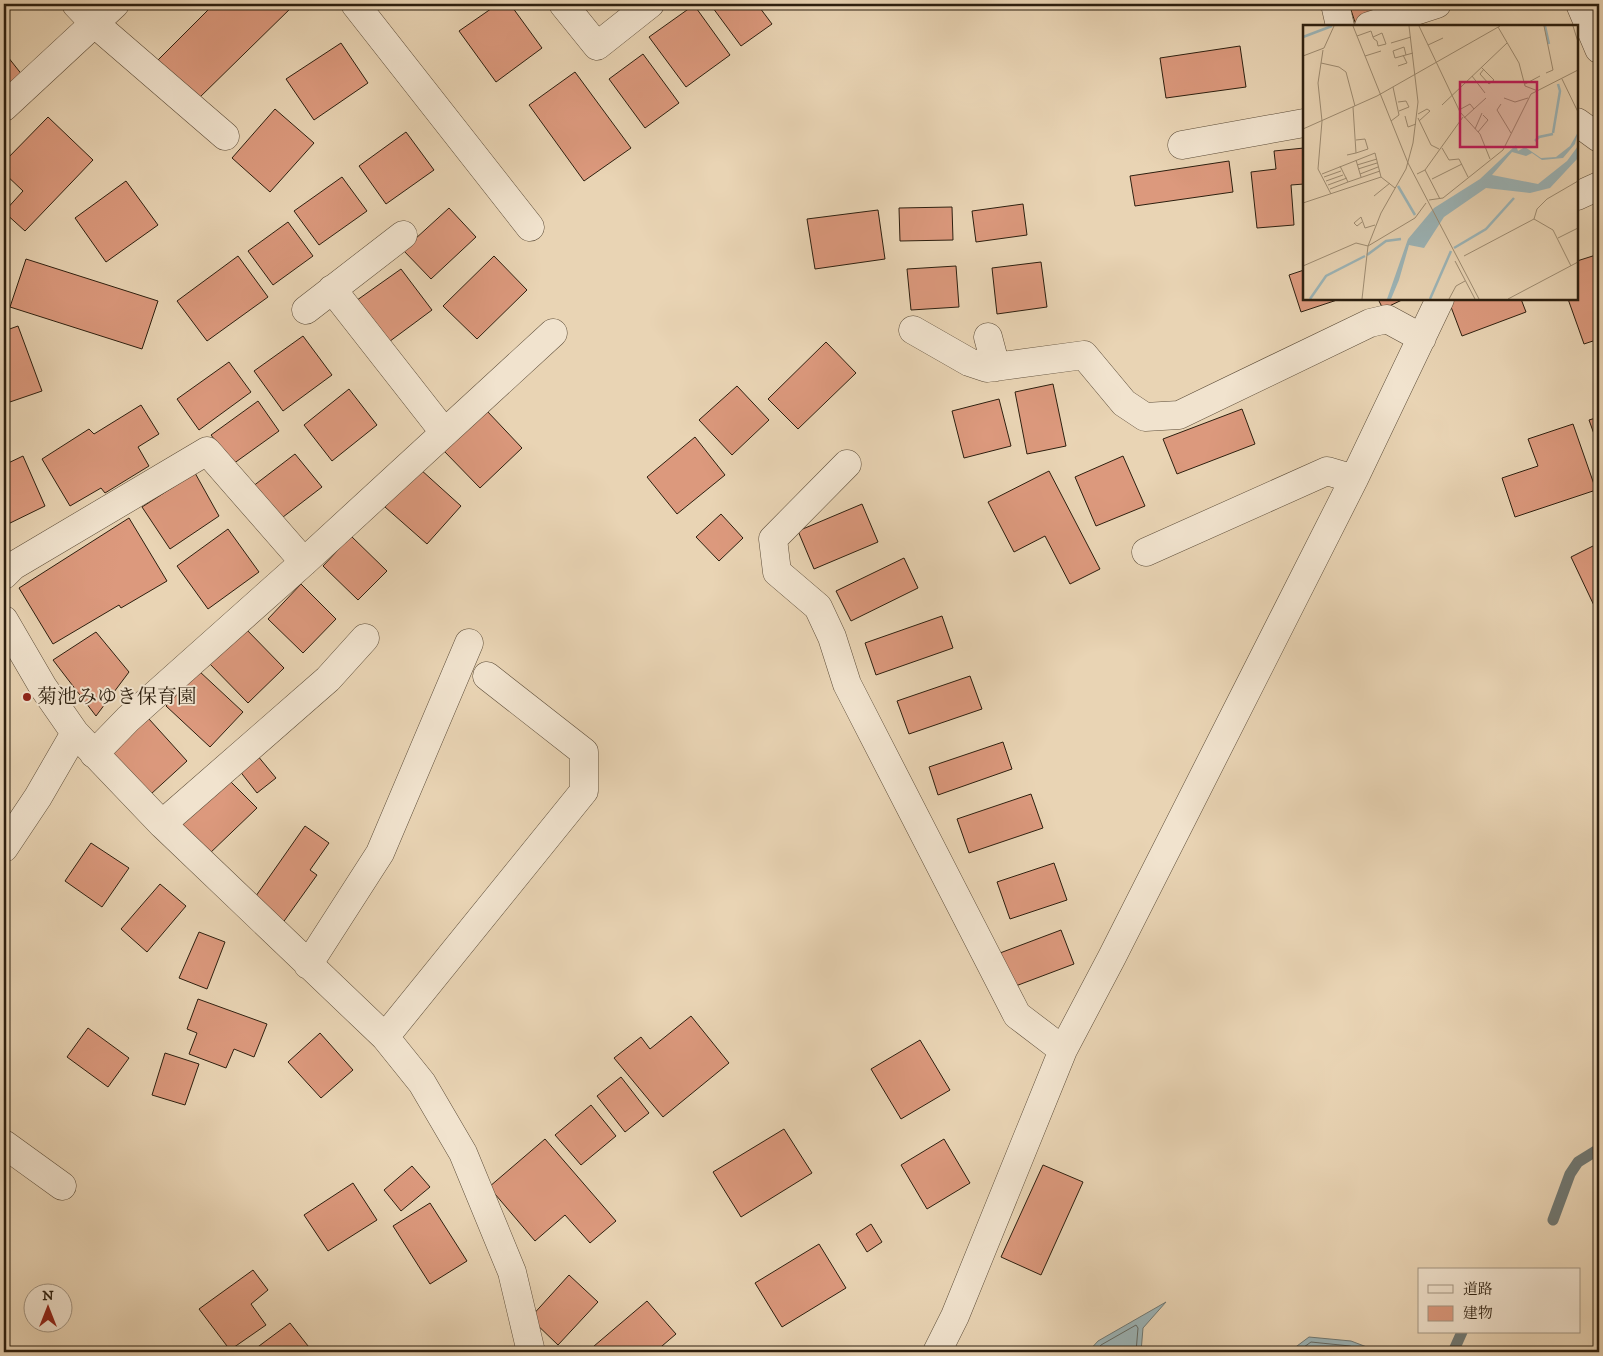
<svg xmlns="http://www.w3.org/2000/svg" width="1603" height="1356" font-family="'IM FELL DW Pica','Noto Serif JP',serif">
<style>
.water{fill:#9cb5b8;stroke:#707974}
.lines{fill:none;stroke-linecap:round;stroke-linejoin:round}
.shore{stroke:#646a64;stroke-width:1}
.stream{stroke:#707974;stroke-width:11}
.building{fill:#dc997d;stroke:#2d1f0f}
.minor-casing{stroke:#5c4c38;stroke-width:29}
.minor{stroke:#f1e3ce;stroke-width:28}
.poi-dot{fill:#8f2418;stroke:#f1e3ce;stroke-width:2}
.labels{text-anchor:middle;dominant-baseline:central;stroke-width:4;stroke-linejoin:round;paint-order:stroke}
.poi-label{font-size:20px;fill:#2d1f0f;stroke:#f1e3ce;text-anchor:start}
.inset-river{fill:none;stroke:#9cb5b8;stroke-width:2.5}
.inset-road{fill:none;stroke:#9e8c72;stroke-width:1}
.view{fill:#c2185b;fill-opacity:0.15;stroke:#c2185b;stroke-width:2.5}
.inset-edge{fill:none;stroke:#2d1f0f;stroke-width:2.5}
</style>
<rect width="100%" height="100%" fill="#e9d4b4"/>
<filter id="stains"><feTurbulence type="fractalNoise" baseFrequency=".004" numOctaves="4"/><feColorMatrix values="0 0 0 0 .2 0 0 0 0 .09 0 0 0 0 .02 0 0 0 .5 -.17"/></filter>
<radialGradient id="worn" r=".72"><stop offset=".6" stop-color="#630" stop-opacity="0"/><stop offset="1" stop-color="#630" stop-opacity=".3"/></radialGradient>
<!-- water -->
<path class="water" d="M 1166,1302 L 1143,1328 L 1141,1352 L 1088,1352 L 1098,1341 Z
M 1309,1337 L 1351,1341 L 1380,1352 L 1289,1352 Z"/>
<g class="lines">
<!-- shore -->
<path class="shore" d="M 1095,1352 L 1101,1345 L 1136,1325 L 1138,1328 L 1136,1352
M 1297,1352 L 1311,1342 L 1350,1346 L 1366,1352"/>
<!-- stream -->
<path class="stream" d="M 1553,1220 L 1570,1174 L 1578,1162 L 1599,1149
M 1453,1352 L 1462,1332"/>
</g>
<!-- building -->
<path class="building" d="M 214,4 L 294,5 L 197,100 L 158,60 Z
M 498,4 L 510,4 L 542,48 L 496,82 L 459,31 Z
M 710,4 L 757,4 L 772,24 L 741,46 Z
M 1349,4 L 1389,4 L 1392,14 L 1356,25 Z
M 694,5 L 730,55 L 686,87 L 649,37 Z
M 341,43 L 368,83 L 314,120 L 286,79 Z
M 1240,46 L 1246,87 L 1166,98 L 1160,58 Z
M 4,52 L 23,76 L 4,91 Z
M 643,54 L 679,103 L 645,128 L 609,79 Z
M 575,72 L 631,148 L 584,181 L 529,105 Z
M 275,109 L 314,143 L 270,192 L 232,158 Z
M 48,117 L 93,160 L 25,231 L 4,212 L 23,191 L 4,173 L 4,162 Z
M 406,132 L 434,170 L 386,204 L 359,166 Z
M 1304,148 L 1304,184 L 1291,185 L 1294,225 L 1257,228 L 1251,172 L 1276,169 L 1274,151 Z
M 1229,161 L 1233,192 L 1135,206 L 1130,176 Z
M 342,177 L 367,211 L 319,245 L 294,211 Z
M 126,181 L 158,225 L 106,262 L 75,218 Z
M 1023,204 L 1027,235 L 976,242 L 972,211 Z
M 952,207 L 953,240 L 900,241 L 899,208 Z
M 449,208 L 476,237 L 431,279 L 403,250 Z
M 878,210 L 885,259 L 815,269 L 807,219 Z
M 288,222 L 313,256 L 273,285 L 248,251 Z
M 1599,254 L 1599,339 L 1584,344 L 1568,299 L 1577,299 L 1577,261 Z
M 238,256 L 268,297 L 207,341 L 177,301 Z
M 494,256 L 527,290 L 477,339 L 443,306 Z
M 26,259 L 158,301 L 142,349 L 10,307 Z
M 1041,262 L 1047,307 L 997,314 L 992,268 Z
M 956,266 L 959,307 L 911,310 L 907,269 Z
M 401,269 L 432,310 L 374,353 L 343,310 Z
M 1304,270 L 1304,299 L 1340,299 L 1301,312 L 1289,275 Z
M 1378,299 L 1404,299 L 1383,309 Z
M 1448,299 L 1521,299 L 1526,312 L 1462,336 Z
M 18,326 L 42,391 L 4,404 L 4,331 Z
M 303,336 L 332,375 L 283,411 L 254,371 Z
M 826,342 L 856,373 L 798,429 L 768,399 Z
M 229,362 L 251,392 L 199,430 L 177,399 Z
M 1053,384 L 1066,446 L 1027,454 L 1015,392 Z
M 737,386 L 769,420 L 732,455 L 699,420 Z
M 349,389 L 377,425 L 332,461 L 304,425 Z
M 999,399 L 1011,446 L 964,458 L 952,411 Z
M 258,401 L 279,431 L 233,464 L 211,435 Z
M 141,405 L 159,434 L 138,447 L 149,466 L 105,493 L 101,488 L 70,506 L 42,459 L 89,429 L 94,434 Z
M 1242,409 L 1255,444 L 1177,474 L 1163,439 Z
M 487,411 L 522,448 L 480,488 L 444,451 Z
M 1599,417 L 1599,448 L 1589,420 Z
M 1573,424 L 1596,490 L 1515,517 L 1502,478 L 1538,466 L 1528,439 Z
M 695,437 L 725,475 L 677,514 L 647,477 Z
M 295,454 L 322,487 L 274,524 L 248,490 Z
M 23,456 L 45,506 L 4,526 L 4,465 Z
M 1123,456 L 1145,506 L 1096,526 L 1075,477 Z
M 420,469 L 461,506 L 427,544 L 385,507 Z
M 1049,471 L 1100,569 L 1070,584 L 1045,536 L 1014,552 L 988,502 Z
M 195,473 L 219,516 L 170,549 L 142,507 Z
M 862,504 L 878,542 L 814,569 L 798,531 Z
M 721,514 L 743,538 L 719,561 L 696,537 Z
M 129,518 L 167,581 L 121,608 L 119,605 L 53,644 L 19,588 Z
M 228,529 L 259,572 L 208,609 L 177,566 Z
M 351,536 L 387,571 L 358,600 L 323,566 Z
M 1599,543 L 1599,616 L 1571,557 Z
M 904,558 L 918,588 L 851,621 L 836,591 Z
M 301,584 L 336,619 L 303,653 L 268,619 Z
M 942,616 L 953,648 L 876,675 L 865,643 Z
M 244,627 L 284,668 L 248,703 L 208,662 Z
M 96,632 L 129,672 L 96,716 L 53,660 Z
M 199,671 L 243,712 L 210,747 L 166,706 Z
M 970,676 L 982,709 L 909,734 L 897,701 Z
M 149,719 L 187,761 L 151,794 L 109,749 Z
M 1003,742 L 1012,769 L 938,795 L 929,767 Z
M 257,755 L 276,778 L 257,793 L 239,770 Z
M 226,777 L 257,808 L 208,855 L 177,824 Z
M 1031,794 L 1043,828 L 969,853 L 957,819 Z
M 305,826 L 329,843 L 310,870 L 317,875 L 282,924 L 251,903 Z
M 91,843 L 129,868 L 102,907 L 65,881 Z
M 1054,863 L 1067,900 L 1010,919 L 997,882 Z
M 160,884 L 186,906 L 147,952 L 121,929 Z
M 1061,930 L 1074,964 L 1013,987 L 1000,953 Z
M 199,932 L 225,942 L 207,989 L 179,978 Z
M 198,999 L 267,1024 L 254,1057 L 234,1049 L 226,1068 L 189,1054 L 197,1033 L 187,1029 Z
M 691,1016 L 729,1063 L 663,1117 L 614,1058 L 641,1037 L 650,1049 Z
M 88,1028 L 129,1058 L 108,1087 L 67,1057 Z
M 320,1033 L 353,1070 L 321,1098 L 288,1062 Z
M 920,1040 L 950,1090 L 901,1119 L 871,1069 Z
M 165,1053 L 199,1064 L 185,1105 L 152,1095 Z
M 621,1077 L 649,1113 L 625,1132 L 597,1096 Z
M 591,1105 L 616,1136 L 581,1165 L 555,1135 Z
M 784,1129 L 812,1173 L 741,1217 L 713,1172 Z
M 545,1139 L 616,1221 L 590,1243 L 565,1215 L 535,1241 L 489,1187 Z
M 944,1139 L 970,1183 L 927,1209 L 901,1165 Z
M 1043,1165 L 1083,1182 L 1041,1275 L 1001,1257 Z
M 412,1166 L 430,1187 L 401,1211 L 384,1190 Z
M 353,1183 L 377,1220 L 328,1251 L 304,1215 Z
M 430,1203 L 467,1261 L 430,1284 L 393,1226 Z
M 871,1224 L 882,1242 L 867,1252 L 856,1234 Z
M 819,1244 L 846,1288 L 782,1327 L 755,1283 Z
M 253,1270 L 268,1290 L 251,1304 L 266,1325 L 230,1350 L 199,1309 Z
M 569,1275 L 598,1302 L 558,1345 L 530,1318 Z
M 647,1301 L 676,1334 L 655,1352 L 587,1352 Z
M 290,1323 L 312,1351 L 257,1352 L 255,1349 Z"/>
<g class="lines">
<defs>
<path id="minor" d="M 76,4 L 94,23 L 225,136
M 355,4 L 530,227
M 563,4 L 597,46 L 650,4
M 1335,4 L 1340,26
M 1580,4 L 1599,49
M 1369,26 L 1437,4
M 4,107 L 115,4
M 1577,122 L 1599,138
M 1182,145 L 1304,123
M 1577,196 L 1599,186
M 332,289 L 444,432
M 306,310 L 403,235
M 913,330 L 969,362 L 987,368 L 1084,355 L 1124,403 L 1145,417 L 1179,415 L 1370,323 L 1387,319 L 1422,338
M 988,337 L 996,367
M 847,464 L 773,539 L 777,572 L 818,607 L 832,637 L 847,684 L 1017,1015 L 1063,1050
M 1146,552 L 1327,471 L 1354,479
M 4,575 L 13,566 L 207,451 L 304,562
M 4,620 L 43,687 L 75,733 L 162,824 L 385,1037 L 422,1083 L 463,1153 L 512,1272 L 531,1352
M 94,754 L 128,719 L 304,562 L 553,333
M 162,824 L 328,679 L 365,638
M 4,848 L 38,797 L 75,733
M 308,965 L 380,853 L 469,643
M 385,1037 L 584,791 L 584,752 L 487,676
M 4,1144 L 62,1186
M 937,1352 L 955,1316 L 1063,1050 L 1112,957 L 1354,479 L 1440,299"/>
</defs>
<!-- minor casing -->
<use href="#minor" class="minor-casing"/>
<!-- minor -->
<use href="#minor" class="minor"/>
</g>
<!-- markers -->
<circle class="poi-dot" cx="27" cy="697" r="5"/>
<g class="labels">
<!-- poi labels -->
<g class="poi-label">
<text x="37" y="697">菊池みゆき保育園</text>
</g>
</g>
<!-- overview -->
<g transform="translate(1303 25)">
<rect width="275" height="275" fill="#e9d4b4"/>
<path d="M 275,107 L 272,119 L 260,133 L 239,135 L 229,128 L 223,131 L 209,127 L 189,150 L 235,159 L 264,136 L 275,121 L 275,133 L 247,163 L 227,168 L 183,163 L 141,192 L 121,223 L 106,220 L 96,255 L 88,274 L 84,274 L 105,214 L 131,183 L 177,154 L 213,120 L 215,126 L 222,122 L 238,133 L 253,132 L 267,121 Z" fill="#9cb5b8"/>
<path class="inset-river" d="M 242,1 L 246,19M 0,12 L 29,1M 250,108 L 257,66 L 255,59M 232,116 L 236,112 L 250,109M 95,161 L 112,190M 151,223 L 183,204 L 211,173M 64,230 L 83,216 L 98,214M 7,274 L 23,251 L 62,231M 127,274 L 148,226"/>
<path class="inset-road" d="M 50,1 L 105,138 L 176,274M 116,1 L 157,87 L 177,109 L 187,134M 241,1 L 250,45 L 243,48M 270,1 L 275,17M 195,2 L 216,38 L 222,61 L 235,66M 54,11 L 68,6 L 70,12 L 71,14 L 74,16 L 75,21 L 83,19 L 79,8 L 70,12M 88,18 L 108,12M 125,20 L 140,13M 20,25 L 15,58 L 19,96 L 15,144 L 28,169M 103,30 L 101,22 L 90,26 L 92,33 L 110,28M 0,31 L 21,23 L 31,1M 62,31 L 78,26M 18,38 L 36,42 L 43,47 L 52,81M 95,41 L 104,38 L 100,30M 178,42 L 191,55 L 186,59 L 177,49 L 181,44M 169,51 L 182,68M 259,54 L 275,87M 222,59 L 237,51M 201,73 L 212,77 L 225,73M 95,77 L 103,76 L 106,82 L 96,86M 198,79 L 194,85 L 208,108M 139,80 L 204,18M 156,85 L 167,79 L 171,84M 115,89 L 124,84 L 127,86 L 116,96M 102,91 L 105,102 L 113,99M 115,93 L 128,120 L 136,124M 161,93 L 183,73M 88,96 L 96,90 L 90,62M 0,104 L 74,71 L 197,1M 172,104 L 179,88M 175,107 L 185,95 L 180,90M 53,115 L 62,114 L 65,124 L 53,128M 139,123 L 146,135 L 156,134 L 165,152M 44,130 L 53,128 L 50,82M 53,135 L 58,152M 54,140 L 74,134M 37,141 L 45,157M 55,144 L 74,138M 122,145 L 137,174M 19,149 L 72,128 L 78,152M 57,149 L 75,142M 114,149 L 122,145 L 160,92M 21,152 L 38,146M 129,154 L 159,139M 23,156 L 40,150M 45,157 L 77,146M 25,160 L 44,153M 27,164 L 45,157M 71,171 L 87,158M 126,175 L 140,173 L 200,125 L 228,69 L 275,45M 0,178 L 78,152 L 92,163M 231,194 L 250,205 L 268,241M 231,194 L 234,184 L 244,174 L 275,156M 59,197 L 54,201 L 51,198 L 58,192 L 62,203 L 72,200M 255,213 L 275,203M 161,231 L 231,194M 152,236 L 172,274M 0,241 L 53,218 L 65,221 L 112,193 L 123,178M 59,274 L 65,221 L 78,188 L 103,144 L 110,118 L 115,77 L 106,1M 146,274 L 153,261 L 162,256M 205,274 L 275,237"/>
<path class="view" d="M 157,57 L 234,57 L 234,122 L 157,122 Z"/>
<rect width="275" height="275" class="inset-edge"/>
</g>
<!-- margin -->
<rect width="1603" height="1356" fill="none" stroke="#e9d4b4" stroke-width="20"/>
<rect x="5" y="5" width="1593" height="1346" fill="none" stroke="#2d1f0f" stroke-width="2.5"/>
<rect x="10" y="10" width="1583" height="1336" fill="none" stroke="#2d1f0f"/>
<!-- legend -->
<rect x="1418" y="1268" width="162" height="65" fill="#f1e3ce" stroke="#a39582"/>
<rect x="1428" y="1285" width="25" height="8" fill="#f1e3ce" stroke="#a39582"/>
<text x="1463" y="1294" font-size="15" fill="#2d1f0f">道路</text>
<rect x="1428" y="1306" width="25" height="15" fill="#dc997d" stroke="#a39582"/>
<text x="1463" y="1318" font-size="15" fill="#2d1f0f">建物</text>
<!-- north arrow -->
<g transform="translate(48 1308)"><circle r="24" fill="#f1e3ce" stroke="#a39582"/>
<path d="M0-4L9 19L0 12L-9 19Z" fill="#8f2418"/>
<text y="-8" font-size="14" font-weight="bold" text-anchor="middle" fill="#2d1f0f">N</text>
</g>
<rect width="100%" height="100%" filter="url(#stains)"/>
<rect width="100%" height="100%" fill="url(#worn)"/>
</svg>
